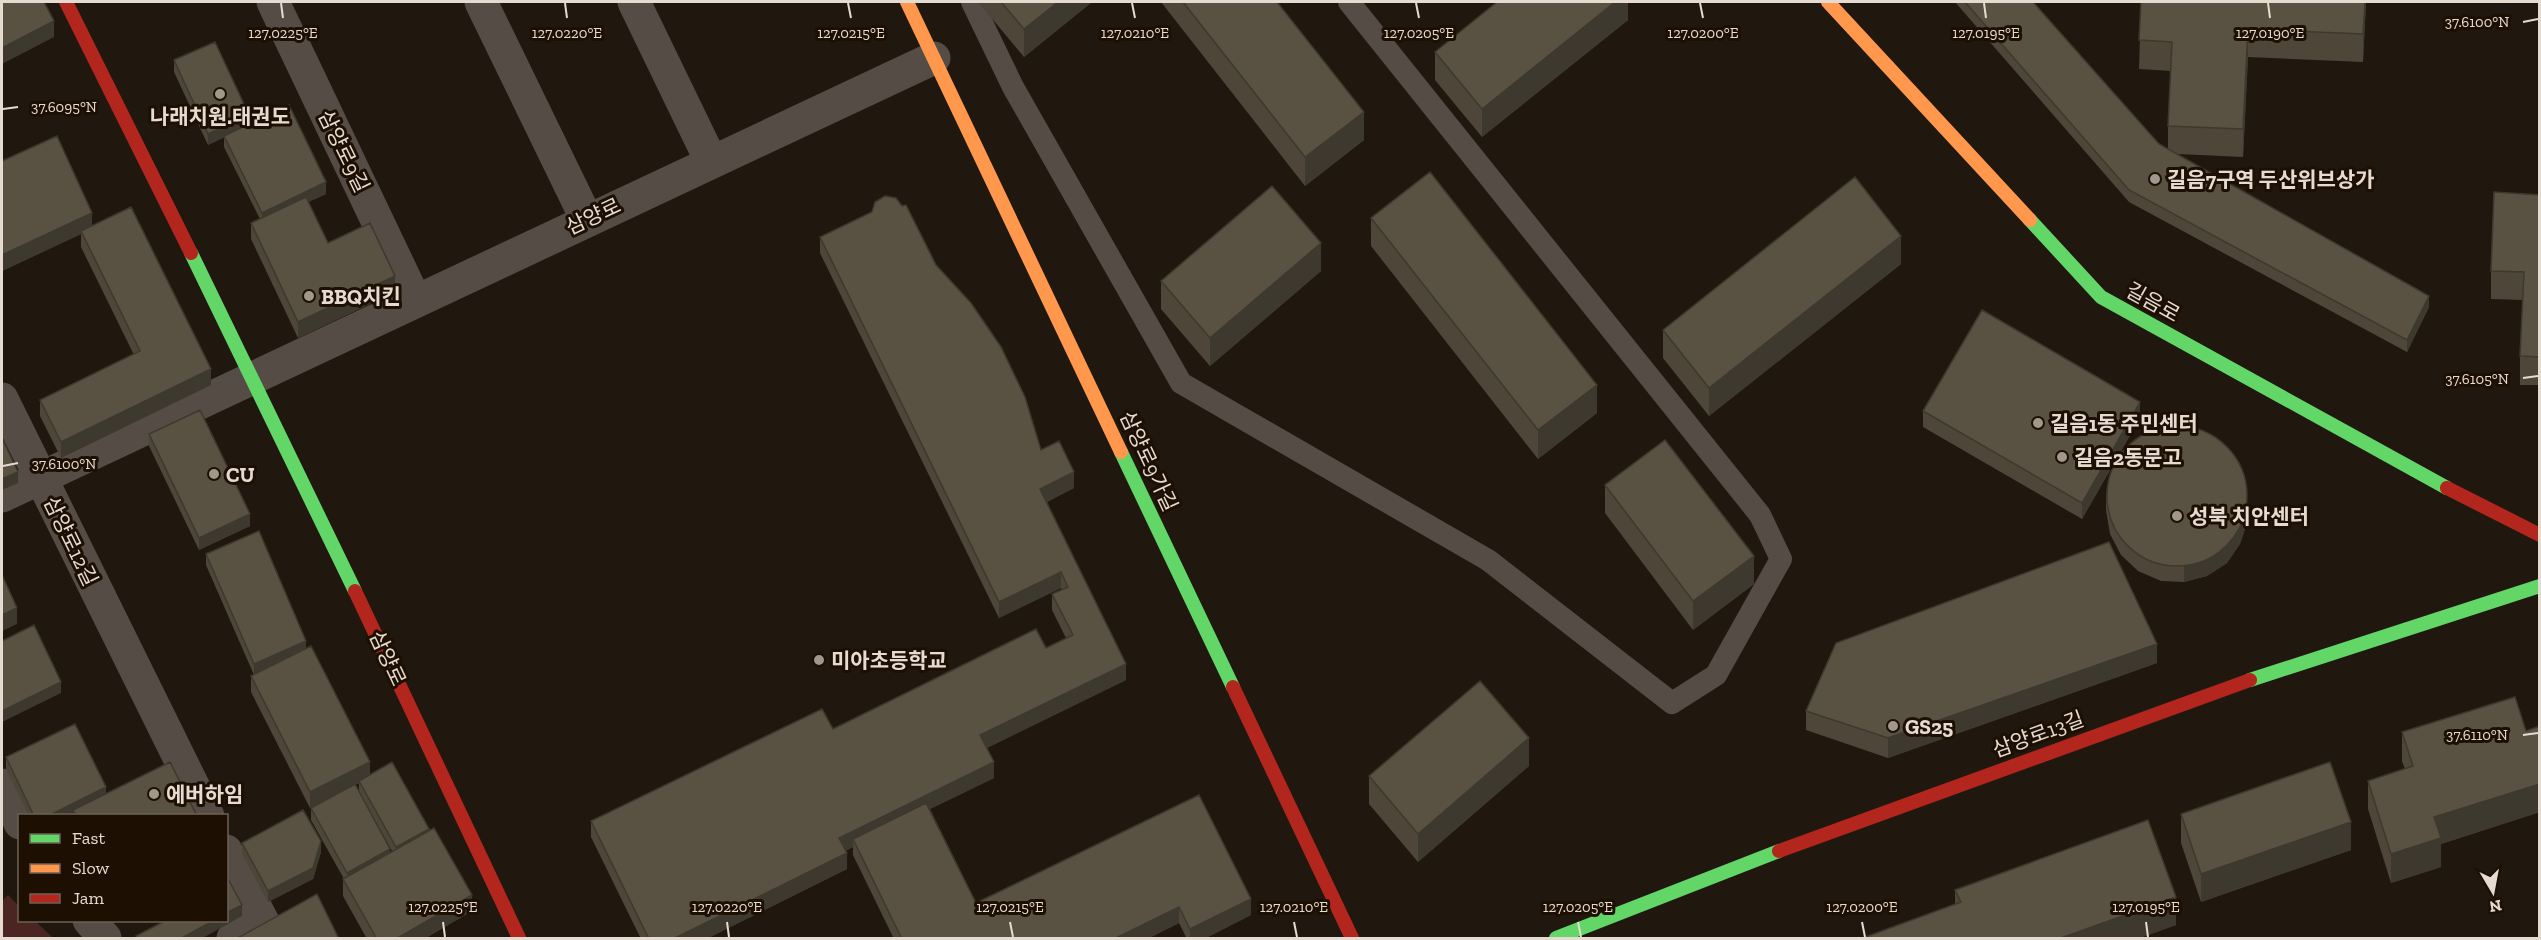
<svg xmlns="http://www.w3.org/2000/svg" width="2541" height="940" font-family="'Zilla Slab','Noto Sans KR',serif">
<style>
.green{fill:#4b2521}
.lines{fill:none;stroke-linecap:round;stroke-linejoin:round}
.lane{stroke:#554c46;stroke-width:22}
.street{stroke:#554c46;stroke-width:33}
.fast{stroke:#63d668;stroke-width:14}
.slow{stroke:#ff974d;stroke-width:14}
.jam{stroke:#b3261e;stroke-width:14}
.wall{fill:#4d4639;fill-rule:evenodd}
.shaded-wall{fill:#3e392e}
.building{fill:#595142;stroke:#3e392e;stroke-width:1.5}
.ticks{fill:none;stroke:#e6dbd1;stroke-width:2}
.poi-dot{fill:#a1978d;stroke:#1d0f02;stroke-width:2}
.labels{text-anchor:middle;dominant-baseline:central;stroke-width:6;stroke-linejoin:round;paint-order:stroke}
.poi-label{font-size:21px;font-weight:bold;fill:#e6dbd1;stroke:#1d0f02;text-anchor:start}
.street-label{font-size:21px;fill:#e6dbd1;stroke:#1d0f02}
.ticks-label{font-size:15px;text-anchor:middle;fill:#e6dbd1;stroke:#1d0f02;stroke-width:6;stroke-linejoin:round;paint-order:stroke}
</style>
<rect width="100%" height="100%" fill="#20180f"/>
<!-- green -->
<path class="green" d="M 8,895 L 19,906 L 20,920 L 35,921 L 53,938 L 2,938 L 2,901 Z"/>
<g class="lines">
<!-- lane -->
<path class="lane" d="M 972,2 L 1013,87 L 1181,383 L 1488,560 L 1672,703 L 1716,675 L 1781,559 L 1760,515 L 1349,2"/>
<!-- street -->
<path class="street" d="M 273,2 L 415,300
M 481,2 L 587,220
M 634,2 L 711,161
M 2,399 L 208,816
M 2,496 L 934,58
M 2,785 L 20,823
M 226,851 L 263,922 L 233,938
M 89,920 L 105,938"/>
<!-- fast -->
<path class="fast" d="M 2030,220 L 2101,297 L 2447,488
M 191,253 L 355,591
M 1121,452 L 1233,687
M 2250,680 L 2540,586
M 1556,938 L 1779,851"/>
<!-- slow -->
<path class="slow" d="M 907,2 L 1121,452
M 1828,2 L 2030,220"/>
<!-- jam -->
<path class="jam" d="M 66,2 L 191,253
M 2447,488 L 2540,535
M 355,591 L 519,938
M 1233,687 L 1352,938
M 1779,851 L 2250,680"/>
</g>
<!-- wall -->
<path class="wall" d="M 978,2 L 1092,2 L 1024,57 Z
M 1161,2 L 1277,2 L 1364,140 L 1305,186 Z
M 1628,2 L 1628,20 L 1482,137 L 1435,80 L 1435,52 Z
M 1955,2 L 2033,2 L 2159,144 L 2168,149 L 2168,126 L 2171,71 L 2139,69 L 2141,2 L 2366,2 L 2363,62 L 2248,57 L 2243,157 L 2178,154 L 2429,307 L 2407,352 L 2129,202 Z
M 174,60 L 249,124 L 326,194 L 308,202 L 328,243 L 395,292 L 298,338 L 251,239 L 251,223 L 260,219 L 224,147 L 224,137 L 208,145 L 174,72 Z
M 2,161 L 92,225 L 211,385 L 61,458 L 40,416 L 40,400 L 134,355 L 81,247 L 81,234 L 2,271 Z
M 2540,195 L 2540,385 L 2520,385 L 2520,356 L 2523,300 L 2491,299 L 2491,271 Z
M 1371,218 L 1597,413 L 1538,459 L 1371,246 Z
M 820,237 L 936,265 L 1041,450 L 1074,488 L 1047,502 L 1126,680 L 987,748 L 994,778 L 930,809 L 976,903 L 1199,795 L 1251,915 L 1204,939 L 1187,939 L 1179,923 L 1147,939 L 894,939 L 853,855 L 853,847 L 845,851 L 847,869 L 706,939 L 641,939 L 591,837 L 591,821 L 1046,648 L 1066,638 L 1052,610 L 1052,594 L 1062,590 L 1061,588 L 999,618 L 820,253 Z
M 1901,264 L 1709,416 L 1663,358 L 1663,330 Z
M 1321,271 L 1210,366 L 1161,309 L 1161,281 Z
M 1923,411 L 2140,418 L 2082,519 L 1923,427 Z
M 149,434 L 250,526 L 199,550 L 149,446 Z
M 2247,484 L 2247,523 L 2240,544 L 2227,563 L 2207,576 L 2184,582 L 2161,581 L 2138,571 L 2121,555 L 2110,534 L 2106,510 L 2106,494 Z
M 1605,485 L 1754,584 L 1693,630 L 1605,513 Z
M 206,554 L 306,648 L 370,775 L 429,830 L 472,911 L 424,939 L 367,939 L 343,896 L 343,879 L 344,879 L 311,820 L 311,808 L 329,798 L 310,808 L 251,692 L 251,676 L 254,675 L 206,565 ZM 359,783 L 359,792 L 392,851 L 390,852 L 355,785 Z
M 2157,663 L 1888,758 L 1806,730 L 1806,711 Z
M 2540,726 L 2540,812 L 2441,844 L 2441,867 L 2391,883 L 2368,809 L 2368,781 L 2405,769 L 2402,761 L 2402,732 L 2526,731 Z
M 6,757 L 106,794 L 197,816 L 29,816 L 6,769 Z
M 1529,766 L 1418,862 L 1369,804 L 1369,776 Z
M 2181,814 L 2351,850 L 2201,902 L 2181,843 Z
M 242,843 L 321,852 L 313,879 L 268,902 L 242,854 Z
M 1955,890 L 2176,925 L 2137,939 L 1860,939 L 1955,904 Z"/>
<!-- shaded-wall -->
<path class="shaded-wall" d="M 1058,2 L 1092,2 L 1024,57 L 1024,29 Z
M 1615,2 L 1628,2 L 1628,20 L 1482,137 L 1482,109 Z
M 2365,2 L 2366,2 L 2363,62 L 2363,34 Z
M 54,21 L 54,37 L 2,64 L 2,48 Z
M 2248,29 L 2248,57 L 2243,157 L 2243,129 Z
M 1364,112 L 1364,140 L 1305,186 L 1305,157 Z
M 249,115 L 249,126 L 208,145 L 208,134 Z
M 326,182 L 326,194 L 262,224 L 262,213 Z
M 92,213 L 92,229 L 81,231 L 81,234 L 2,271 L 2,255 Z
M 1901,236 L 1901,264 L 1709,416 L 1709,388 Z
M 1321,243 L 1321,271 L 1210,366 L 1210,338 Z
M 395,276 L 395,292 L 298,338 L 298,322 Z
M 2429,296 L 2429,307 L 2407,352 L 2407,340 Z
M 211,369 L 211,385 L 61,458 L 61,442 Z
M 1597,385 L 1597,413 L 1538,459 L 1538,430 Z
M 2140,402 L 2140,418 L 2082,519 L 2082,503 Z
M 18,472 L 18,483 L 2,490 L 2,479 Z
M 1074,472 L 1074,488 L 1040,505 L 1040,489 Z
M 2247,506 L 2247,523 L 2240,544 L 2227,563 L 2207,576 L 2184,582 L 2184,566 Z
M 250,514 L 250,526 L 199,550 L 199,538 Z
M 1754,556 L 1754,584 L 1693,630 L 1693,601 Z
M 1061,572 L 1061,588 L 999,618 L 999,602 Z
M 17,608 L 17,624 L 2,631 L 2,615 Z
M 306,641 L 306,653 L 254,675 L 254,664 Z
M 2157,644 L 2157,663 L 1888,758 L 1888,738 Z
M 1126,664 L 1126,680 L 980,751 L 980,735 Z
M 61,682 L 61,693 L 2,722 L 2,711 Z
M 1529,738 L 1529,766 L 1418,862 L 1418,834 Z
M 370,762 L 370,778 L 359,781 L 359,783 L 310,808 L 310,792 Z
M 994,762 L 994,778 L 856,845 L 853,839 L 853,847 L 839,854 L 839,838 Z
M 2540,784 L 2540,812 L 2441,844 L 2441,867 L 2391,883 L 2391,854 L 2434,817 Z
M 106,787 L 106,799 L 73,810 L 73,815 L 72,816 L 48,816 Z
M 2351,822 L 2351,850 L 2201,902 L 2201,874 Z
M 429,829 L 429,840 L 396,858 L 396,847 Z
M 321,841 L 321,852 L 313,879 L 268,902 L 268,891 Z
M 390,849 L 390,860 L 347,884 L 347,873 Z
M 847,853 L 847,869 L 706,939 L 673,939 Z
M 472,895 L 472,911 L 424,939 L 396,939 Z
M 2176,897 L 2176,925 L 2137,939 L 2058,939 Z
M 1251,899 L 1251,915 L 1204,939 L 1190,939 L 1190,929 Z
M 242,905 L 242,916 L 201,939 L 180,939 L 213,921 L 226,921 L 226,913 Z
M 1179,907 L 1179,923 L 1147,939 L 1114,939 Z"/>
<!-- building -->
<path class="building" d="M 2,2 L 44,2 L 54,21 L 2,48 Z
M 1001,2 L 1058,2 L 1024,29 Z
M 1183,2 L 1277,2 L 1364,112 L 1305,157 Z
M 1497,2 L 1615,2 L 1482,109 L 1435,52 Z
M 1965,2 L 2033,2 L 2159,144 L 2429,296 L 2407,340 L 2129,190 Z
M 2141,2 L 2365,2 L 2363,34 L 2248,29 L 2243,129 L 2168,126 L 2172,42 L 2139,40 Z
M 215,42 L 249,115 L 208,134 L 174,60 Z
M 289,105 L 326,182 L 262,213 L 224,136 Z
M 57,136 L 92,213 L 2,255 L 2,161 Z
M 1430,172 L 1597,385 L 1538,430 L 1371,218 Z
M 1855,177 L 1901,236 L 1709,388 L 1663,330 Z
M 1272,186 L 1321,243 L 1210,338 L 1161,281 Z
M 2494,192 L 2540,195 L 2540,357 L 2520,356 L 2524,272 L 2491,271 Z
M 885,196 L 896,198 L 902,206 L 906,205 L 936,265 L 971,303 L 1001,347 L 1025,397 L 1041,450 L 1059,441 L 1074,472 L 1040,489 L 1126,664 L 980,735 L 994,762 L 839,838 L 847,853 L 673,939 L 649,939 L 591,821 L 822,709 L 833,729 L 1036,629 L 1046,648 L 1073,635 L 1052,594 L 1068,587 L 1061,572 L 999,602 L 820,237 L 872,212 L 875,202 Z
M 306,197 L 328,243 L 370,223 L 395,276 L 298,322 L 251,223 Z
M 131,207 L 211,369 L 61,442 L 40,400 L 140,351 L 81,231 Z
M 1982,310 L 2140,402 L 2082,503 L 1923,411 Z
M 200,410 L 250,514 L 199,538 L 149,434 Z
M2107 496a70 70 0 1 1 140 0a70 70 0 1 1-140 0Z
M 2,438 L 18,472 L 2,479 Z
M 1665,440 L 1754,556 L 1693,601 L 1605,485 Z
M 259,531 L 306,641 L 254,664 L 206,554 Z
M 2109,542 L 2157,644 L 1888,738 L 1806,711 L 1836,643 Z
M 2,575 L 17,608 L 2,615 Z
M 34,625 L 61,682 L 2,711 L 2,641 Z
M 311,646 L 370,762 L 310,792 L 251,676 Z
M 1480,681 L 1529,738 L 1418,834 L 1369,776 Z
M 2515,697 L 2526,731 L 2540,726 L 2540,784 L 2434,817 L 2441,838 L 2391,854 L 2368,781 L 2413,766 L 2402,732 Z
M 75,724 L 106,787 L 48,816 L 34,816 L 6,757 Z
M 170,762 L 197,816 L 76,816 L 73,810 Z
M 392,762 L 429,829 L 396,847 L 359,781 Z
M 2330,762 L 2351,822 L 2201,874 L 2181,814 Z
M 355,784 L 390,849 L 347,873 L 311,808 Z
M 1199,795 L 1251,899 L 1190,929 L 1179,907 L 1114,939 L 902,939 L 853,839 L 926,803 L 976,903 Z
M 303,810 L 321,841 L 313,868 L 268,891 L 242,843 Z
M 2148,820 L 2176,897 L 2058,939 L 1860,939 L 1961,902 L 1955,890 Z
M 434,828 L 472,895 L 396,939 L 377,939 L 343,879 Z
M 226,875 L 242,905 L 226,913 Z
M 317,894 L 339,939 L 236,939 Z
M 165,921 L 213,921 L 180,939 L 139,939 L 136,936 Z"/>
<!-- ticks -->
<path class="ticks" d="M 281,3 L 283,18M 565,3 L 567,18M 848,3 L 851,18M 1132,3 L 1135,18M 1416,3 L 1419,18M 1700,3 L 1703,18M 1984,3 L 1986,18M 2268,3 L 2270,18M 2523,22 L 2538,19M 3,109 L 18,107M 2523,378 L 2538,376M 3,466 L 18,463M 2523,735 L 2538,733M 443,922 L 445,937M 727,922 L 729,937M 1010,922 L 1013,937M 1294,922 L 1297,937M 1578,922 L 1581,937M 1862,922 L 1865,937M 2146,922 L 2148,937"/>
<!-- markers -->
<g class="poi-dot">
<circle cx="220" cy="94" r="6"/>
<circle cx="2155" cy="179" r="6"/>
<circle cx="309" cy="296" r="6"/>
<circle cx="2038" cy="423" r="6"/>
<circle cx="2062" cy="457" r="6"/>
<circle cx="214" cy="474" r="6"/>
<circle cx="2177" cy="516" r="6"/>
<circle cx="819" cy="660" r="6"/>
<circle cx="1893" cy="726" r="6"/>
<circle cx="154" cy="794" r="6"/>
</g>
<g class="labels">
<!-- poi labels -->
<g class="poi-label">
<text x="220" y="116" text-anchor="middle">나래치원.태권도</text>
<text x="2167" y="179">길음7구역 두산위브상가</text>
<text x="321" y="296">BBQ치킨</text>
<text x="2050" y="423">길음1동 주민센터</text>
<text x="2074" y="457">길음2동문고</text>
<text x="226" y="474">CU</text>
<text x="2189" y="516">성북 치안센터</text>
<text x="831" y="660">미아초등학교</text>
<text x="1905" y="726">GS25</text>
<text x="166" y="794">에버하임</text>
</g>
<!-- street labels -->
<g class="street-label">
<text transform="translate(344 151) rotate(64)">삼양로9길</text>
<text transform="translate(593 216) rotate(-25)">삼양로</text>
<text transform="translate(2153 302) rotate(29)">길음로</text>
<text transform="translate(1149 461) rotate(65)">삼양로9가길</text>
<text transform="translate(71 541) rotate(64)">삼양로12길</text>
<text transform="translate(388 658) rotate(65)">삼양로</text>
<text transform="translate(2038 734) rotate(-20)">삼양로13길</text>
</g>
</g>
<g class="ticks-label">
<text x="2477" y="27">37.6100°N</text>
<text x="283" y="38">127.0225°E</text>
<text x="567" y="38">127.0220°E</text>
<text x="851" y="38">127.0215°E</text>
<text x="1135" y="38">127.0210°E</text>
<text x="1419" y="38">127.0205°E</text>
<text x="1703" y="38">127.0200°E</text>
<text x="1986" y="38">127.0195°E</text>
<text x="2270" y="38">127.0190°E</text>
<text x="64" y="112">37.6095°N</text>
<text x="2477" y="384">37.6105°N</text>
<text x="64" y="469">37.6100°N</text>
<text x="2477" y="740">37.6110°N</text>
<text x="443" y="912">127.0225°E</text>
<text x="727" y="912">127.0220°E</text>
<text x="1010" y="912">127.0215°E</text>
<text x="1294" y="912">127.0210°E</text>
<text x="1578" y="912">127.0205°E</text>
<text x="1862" y="912">127.0200°E</text>
<text x="2146" y="912">127.0195°E</text>
</g>
<!-- border -->
<rect width="2541" height="940" fill="none" stroke="#e6dbd1" stroke-width="6"/>
<!-- legend -->
<rect x="18" y="814" width="210" height="108" fill="#1d0f02" stroke="#6d6155" stroke-width="1.5"/>
<rect x="30" y="834" width="30" height="9" fill="#63d668" stroke="#6d6155" stroke-width="1.5"/>
<text x="72" y="844" font-size="18" fill="#e6dbd1">Fast</text>
<rect x="30" y="864" width="30" height="9" fill="#ff974d" stroke="#6d6155" stroke-width="1.5"/>
<text x="72" y="874" font-size="18" fill="#e6dbd1">Slow</text>
<rect x="30" y="894" width="30" height="9" fill="#b3261e" stroke="#6d6155" stroke-width="1.5"/>
<text x="72" y="904" font-size="18" fill="#e6dbd1">Jam</text>
<!-- north arrow -->
<g transform="translate(2493 892) rotate(170)" stroke="#1d0f02" stroke-width="4.5" paint-order="stroke">
<path d="M0-4.5L10 22L0 15L-10 22Z" fill="#e6dbd1"/>
<text y="-9" font-size="16" font-weight="bold" text-anchor="middle" fill="#e6dbd1">N</text>
</g>
</svg>
